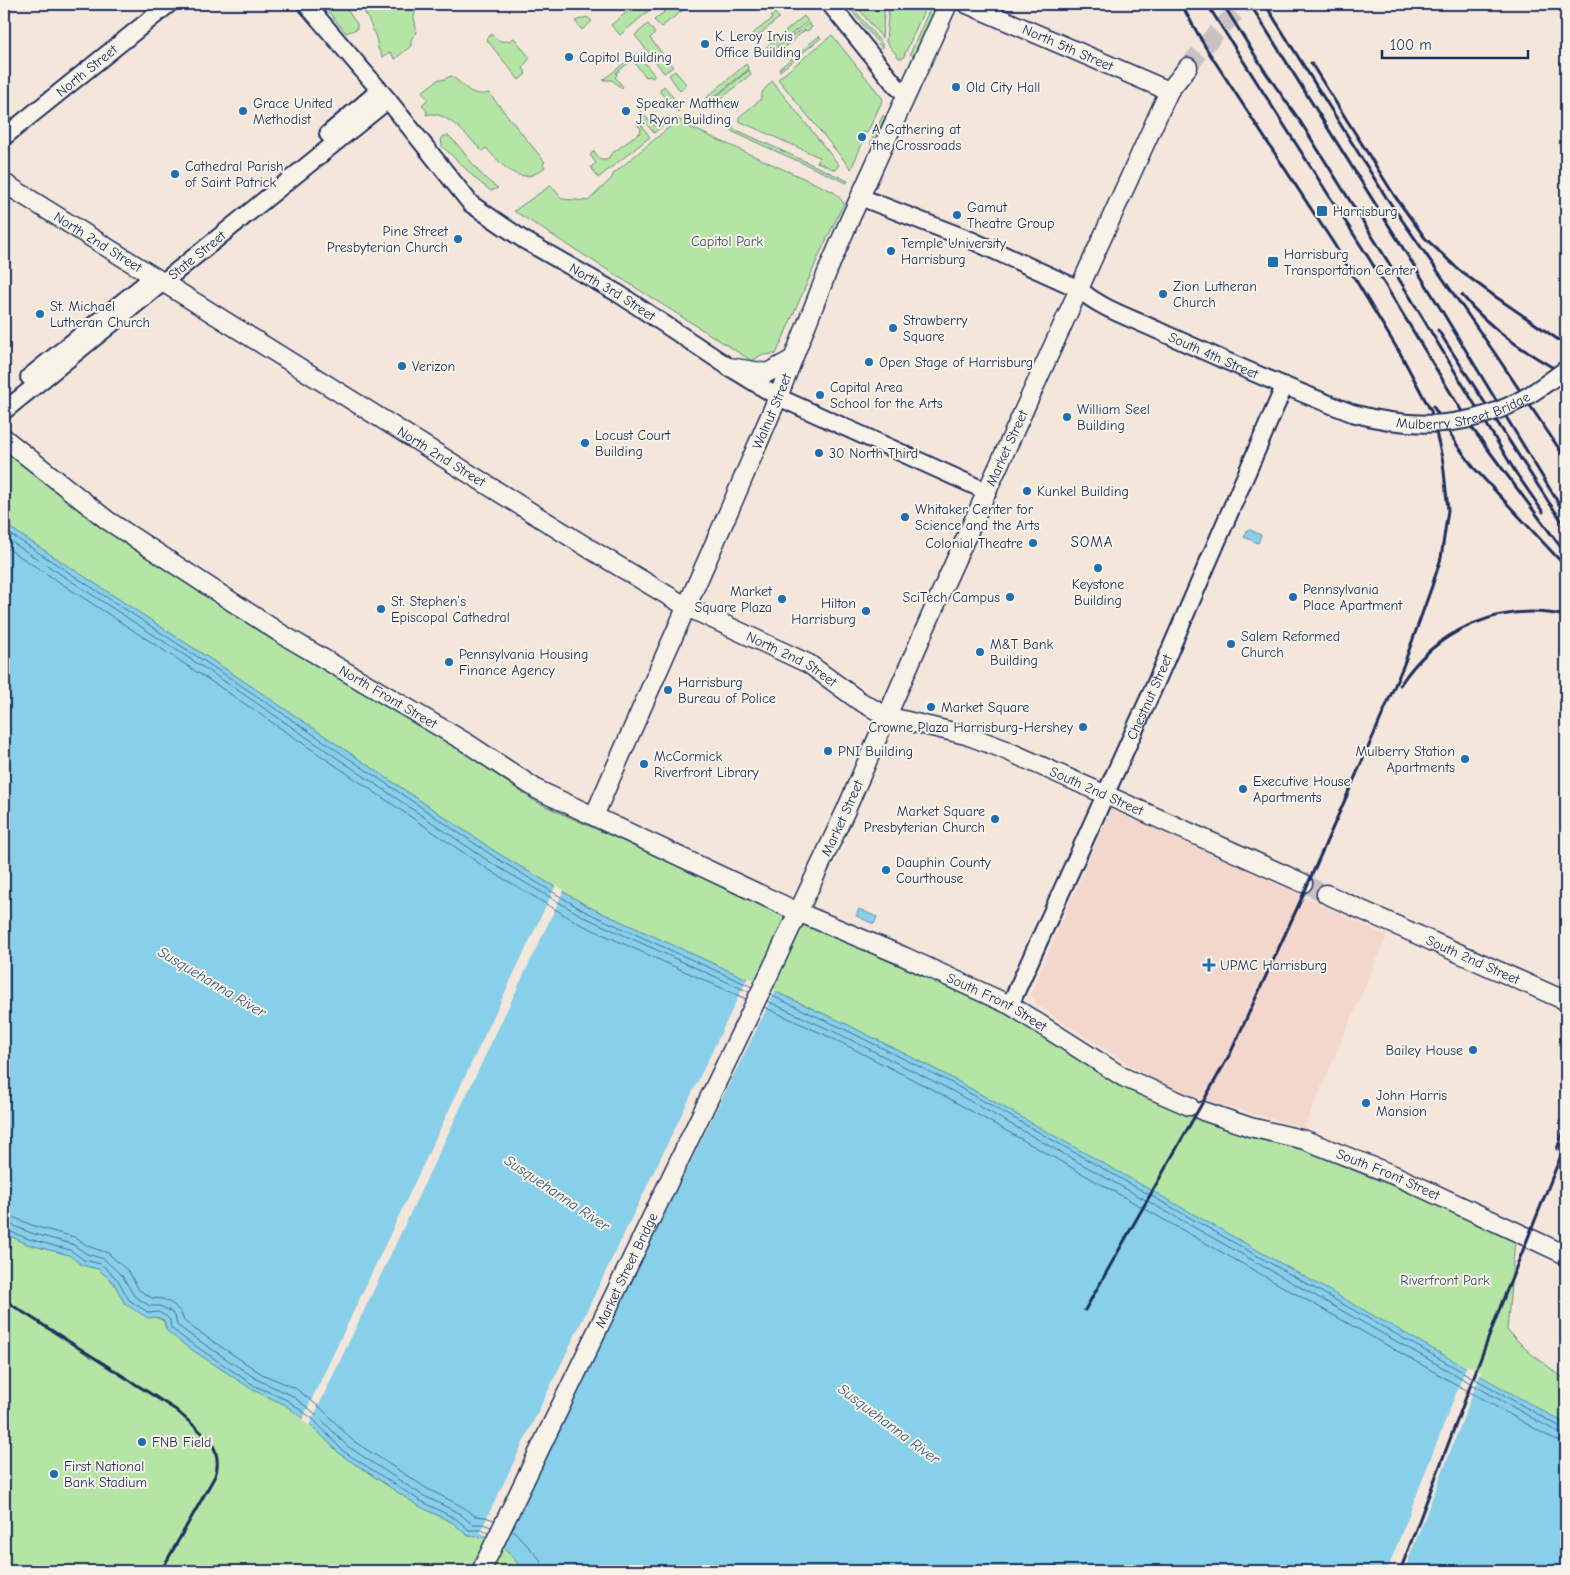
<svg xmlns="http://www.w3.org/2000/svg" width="1570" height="1575" font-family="'Comic Neue',sans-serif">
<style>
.built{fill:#f3d7cd}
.green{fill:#b4e5a4;stroke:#688a81}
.water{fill:#88d0e9;stroke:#5c90b1}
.pier{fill:#f5e6dc}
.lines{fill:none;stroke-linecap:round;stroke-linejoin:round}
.shore{stroke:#476f96;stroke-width:1}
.primary-tunnel{stroke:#c9c1c3;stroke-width:18;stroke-dasharray:18 9;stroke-linecap:butt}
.secondary-casing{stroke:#1b2f5e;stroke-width:20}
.primary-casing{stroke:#1b2f5e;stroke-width:21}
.secondary{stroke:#f7f3e8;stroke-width:16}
.primary{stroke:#f7f3e8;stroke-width:18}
.rail{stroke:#1b2f5e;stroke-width:3}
.secondary-bridge-casing{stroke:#1b2f5e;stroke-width:20;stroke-linecap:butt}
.secondary-bridge{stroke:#f7f3e8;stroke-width:16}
.poi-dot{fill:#1f6fb2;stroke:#f7f3e8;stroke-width:2}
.labels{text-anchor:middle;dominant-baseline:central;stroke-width:4;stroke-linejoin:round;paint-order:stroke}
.poi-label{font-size:14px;fill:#1b2f5e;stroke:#f7f3e8;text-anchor:start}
.street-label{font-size:14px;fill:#1b2f5e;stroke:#f7f3e8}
.park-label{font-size:14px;fill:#3a536c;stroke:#f7f3e8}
.neighbourhood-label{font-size:15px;letter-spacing:1px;fill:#1b2f5e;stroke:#f7f3e8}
.water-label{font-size:15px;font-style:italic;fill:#365781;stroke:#f7f3e8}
</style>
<rect width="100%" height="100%" fill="#f5e6dc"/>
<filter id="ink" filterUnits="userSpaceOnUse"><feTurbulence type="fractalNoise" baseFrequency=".02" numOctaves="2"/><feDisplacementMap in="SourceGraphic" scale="10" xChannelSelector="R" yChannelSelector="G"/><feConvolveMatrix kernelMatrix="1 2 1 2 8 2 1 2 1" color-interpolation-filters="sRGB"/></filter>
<g filter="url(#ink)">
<!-- built -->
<path class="built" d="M 1112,806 L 1387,936 L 1304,1128 L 1191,1096 L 1145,1075 L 1038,1006 L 1030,994 Z"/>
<!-- green -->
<path class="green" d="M 322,4 L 343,4 L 357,24 L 357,29 L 346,33 Z
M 360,4 L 417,4 L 414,17 L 417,33 L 411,39 L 411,46 L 395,59 L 390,52 L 383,57 C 375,45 379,47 375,35 C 371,24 366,14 360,4 Z
M 637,4 L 657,4 L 620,35 L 611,25 Z
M 674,4 L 691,4 L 661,27 L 654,20 Z
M 846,4 L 850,4 L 882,44 L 882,48 Z
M 855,4 L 885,4 L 882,38 Z
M 889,4 L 927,4 L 903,58 L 899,58 L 886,42 Z
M 932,4 L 937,4 L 937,6 L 914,56 L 910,54 Z
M 775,13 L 779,18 L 755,38 L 752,34 L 772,19 L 771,17 Z
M 804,16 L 808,21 L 767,53 L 764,49 Z
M 587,17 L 592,21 L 582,30 L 575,21 Z
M 809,23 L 812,27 L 807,31 L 805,30 L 774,56 L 771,52 Z
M 648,24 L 655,33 L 650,38 L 673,67 L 664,73 L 635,35 Z
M 492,34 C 498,42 505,44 514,38 L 530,58 L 523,67 L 526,74 L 519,80 L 486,39 Z
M 832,35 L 883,99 L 867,133 L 862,132 L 858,135 L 859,139 L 863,142 L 851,169 L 778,79 Z
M 819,36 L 821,38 L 780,71 L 779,69 Z
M 637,53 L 655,76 L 652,78 L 650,76 L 648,77 L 645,76 L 633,61 L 631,63 L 630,62 L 616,73 L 617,75 L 615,77 L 623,87 L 621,88 L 612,80 L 603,80 Z
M 746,64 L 749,69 L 710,100 L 707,97 Z
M 749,70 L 751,74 L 715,104 L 712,104 L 711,101 Z
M 675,71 L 687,85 L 680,91 L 669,75 Z
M 451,76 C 465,84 469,98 489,93 L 545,162 L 543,164 L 545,167 C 521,189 503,166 486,148 L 482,151 C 470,139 445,108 426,115 L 427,111 L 422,105 L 428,99 L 422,92 L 439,79 L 442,80 Z
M 772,81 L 839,165 L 835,170 L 817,162 L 819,157 L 739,121 L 739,117 L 760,100 L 763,91 Z
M 664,86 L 681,107 L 678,112 L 660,92 L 660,89 Z
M 641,111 L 653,126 L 659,124 L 669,116 L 671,119 L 654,133 L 638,114 Z
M 883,115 L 885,117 L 873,145 L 870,144 Z
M 679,119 L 685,125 L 834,192 L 844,203 L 821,251 L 776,354 L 761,355 L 752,361 L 514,211 L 551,185 L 562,199 L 588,201 L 612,178 L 613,174 Z
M 639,122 L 650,137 L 598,178 L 591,167 L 596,163 L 590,155 L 594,151 L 600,160 L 607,160 L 611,154 L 630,140 L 630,139 L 640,133 L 641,129 L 637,124 Z
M 731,123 L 735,130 L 741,132 L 848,181 L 847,183 L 733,132 L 727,124 Z
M 444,136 L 449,136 C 467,152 477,176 498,188 L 491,191 L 478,181 L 442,146 L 441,139 Z
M 4,446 L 185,578 L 463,752 L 533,800 L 547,807 L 1006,1014 L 1113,1080 L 1178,1111 L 1216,1126 L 1300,1149 L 1450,1209 L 1515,1239 L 1507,1330 L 1529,1352 L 1566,1380 L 1566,1425 L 950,1077 L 844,1023 L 589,907 L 499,854 L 236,676 L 4,524 Z
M 4,1233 L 27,1244 L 69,1255 L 82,1265 L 98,1269 L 114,1283 L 125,1304 L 164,1321 L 165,1327 L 182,1343 L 253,1390 L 284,1404 L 309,1423 L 340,1454 L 417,1505 L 453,1523 L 468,1536 C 480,1535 497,1538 505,1548 C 512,1556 518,1566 528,1571 L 4,1571 Z"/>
<!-- water -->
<path class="water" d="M 4,524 L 236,676 L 499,854 L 589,907 L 844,1023 L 950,1077 L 1566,1424 L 1566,1571 L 528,1571 C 518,1566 512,1556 505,1548 C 497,1538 480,1535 468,1536 L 453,1523 L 417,1505 L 340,1454 L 309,1423 L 284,1404 L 253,1390 L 182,1343 L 167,1331 L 164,1320 L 157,1317 L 148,1318 L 125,1304 L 114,1283 L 98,1269 L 82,1265 L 69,1255 L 27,1244 L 4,1233 Z
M 1248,529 L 1261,535 L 1258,543 L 1244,537 Z
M 859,909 L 877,917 L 874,924 L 856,916 Z"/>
<!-- pier -->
<path class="pier" d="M 556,885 L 564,890 L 309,1426 L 302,1420 Z
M 748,977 L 776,990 L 607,1330 L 504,1546 L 480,1532 Z
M 1467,1365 L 1481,1372 L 1404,1571 L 1387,1571 Z"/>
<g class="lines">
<!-- shore -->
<path class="shore" d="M 4,530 L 233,680 L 496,858 L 586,912 L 752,987
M 4,537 L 230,685 L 493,864 L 584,917 L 749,992
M 4,546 L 226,691 L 489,870 L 580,924 L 746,999
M 770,995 L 842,1028 L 948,1081 L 1562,1428 L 1566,1428
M 767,1001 L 839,1034 L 945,1087 L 1559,1433 L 1566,1435
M 764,1007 L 836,1040 L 941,1094 L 1555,1440 L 1566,1442
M 4,1215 L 13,1217 L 34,1226 L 74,1237 L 90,1247 L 108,1253 L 129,1272 L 139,1290 L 152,1298 L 163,1299 L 174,1305 L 181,1313 L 184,1321 L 193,1328 L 262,1374 L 295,1388 L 322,1409 L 352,1440 L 426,1488 L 463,1507 L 475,1516 L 485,1517 L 494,1520
M 4,1223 L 10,1224 L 31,1233 L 72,1244 L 87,1254 L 104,1259 L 123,1277 L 134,1296 L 150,1306 L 160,1306 L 170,1311 L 175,1316 L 177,1325 L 189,1334 L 258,1380 L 291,1395 L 317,1415 L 347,1446 L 422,1495 L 459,1513 L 472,1524 L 483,1524 L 491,1527
M 4,1229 L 29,1239 L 70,1250 L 84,1260 L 101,1264 L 118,1280 L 129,1300 L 149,1313 L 158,1312 L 166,1316 L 170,1320 L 171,1328 L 185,1339 L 255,1386 L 287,1400 L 313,1419 L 343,1451 L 419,1500 L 456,1519 L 469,1530 L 482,1530 L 488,1533
M 512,1529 L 539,1558 L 542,1565 L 543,1571"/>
<!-- primary-tunnel -->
<path class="primary-tunnel" d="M 1188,67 L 1214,35 L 1244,4
M 1303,883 L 1326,894"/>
<defs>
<g id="secondary">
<path id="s1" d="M 306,4 L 388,100 L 471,204 L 524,240 L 619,294 L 729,367 L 778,397 L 988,492"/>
<path d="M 830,4 L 896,86 L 907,95"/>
<path d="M 328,134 L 380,90"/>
<path id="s2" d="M 4,137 L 169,4"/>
<path id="s3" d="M 860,197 L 973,241 L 1079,289 C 1101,309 1132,318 1159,331 C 1223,360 1287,388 1352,413"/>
<path d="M 29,377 L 152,278"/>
<path id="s4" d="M 4,411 L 388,100"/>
<path id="s5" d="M 1010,1005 L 1154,687 L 1284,387"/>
</g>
<g id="primary">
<path id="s6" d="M 967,4 L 1169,91"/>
<path id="s7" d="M 4,183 L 590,549 L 687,607 L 809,664 L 858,700 L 886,716 L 966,735 L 1001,748 L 1303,883"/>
<path d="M 729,367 L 767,373 L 793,359"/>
<path id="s8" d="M 4,438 L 107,520 L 280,633 L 467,743 L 538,790 L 798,912 L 903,956 L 1010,1005 L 1123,1077 L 1189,1106"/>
<path id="s9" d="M 594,816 L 735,497 L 778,397 L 828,270 L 850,219 L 948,4"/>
<path id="s10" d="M 1326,894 L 1566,1001"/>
<path id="s11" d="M 1203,1111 L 1250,1127 L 1305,1140 L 1394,1175 L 1566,1255"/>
<path id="s12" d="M 481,1571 L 771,970 L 846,810 L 942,590 L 1169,91 L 1188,67"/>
</g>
</defs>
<!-- secondary casing -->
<use href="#secondary" class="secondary-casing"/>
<!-- primary casing -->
<use href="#primary" class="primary-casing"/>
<!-- secondary -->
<use href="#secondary" class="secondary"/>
<!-- primary -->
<use href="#primary" class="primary"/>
<!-- rail -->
<path class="rail" d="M 1181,4 L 1206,48 L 1334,244 L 1401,355
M 1207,4 L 1370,260 L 1472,428 L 1566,554
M 1223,4 L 1266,73 L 1300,121 L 1407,292 L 1516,473 L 1543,512
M 1250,4 L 1428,288 L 1565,514
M 1265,4 L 1386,197 L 1494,352 L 1566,459
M 1311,63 L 1394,195 L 1425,238 L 1459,270 L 1493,295 L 1566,345
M 1462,295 C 1490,330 1528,354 1566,375
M 1438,330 L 1548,501 L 1566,527
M 1433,406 L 1457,445 L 1474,468 L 1566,567
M 1400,685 C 1436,630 1500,601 1566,616
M 1557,1149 L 1566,1125
M 4,1300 L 176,1410 L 210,1440 C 217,1451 220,1462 215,1476 L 161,1571
M 1085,1310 L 1230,1054 L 1299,904 L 1378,725 L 1404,664 L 1432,586 L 1441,558 L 1448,510 L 1443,462 L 1431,411 L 1398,349
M 1400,1571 L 1501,1305 L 1566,1143"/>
<defs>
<g id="secondary-bridge">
<path id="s13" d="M 1352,413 C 1414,430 1472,429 1529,395 C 1542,387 1554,378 1566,369"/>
</g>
</defs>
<!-- secondary-bridge casing -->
<use href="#secondary-bridge" class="secondary-bridge-casing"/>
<!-- secondary-bridge -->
<use href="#secondary-bridge" class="secondary-bridge"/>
</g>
</g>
<!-- markers -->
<g class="poi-dot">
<circle cx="705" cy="44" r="5"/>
<circle cx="569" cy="57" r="5"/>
<circle cx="956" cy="87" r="5"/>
<circle cx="243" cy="111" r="5"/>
<circle cx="626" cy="111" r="5"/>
<circle cx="862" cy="137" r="5"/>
<circle cx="175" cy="174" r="5"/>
<rect x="1316" y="205" width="12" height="12" rx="2.5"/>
<circle cx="957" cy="215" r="5"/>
<circle cx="458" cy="239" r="5"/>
<circle cx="891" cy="251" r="5"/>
<rect x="1267" y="256" width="12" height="12" rx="2.5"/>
<circle cx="1163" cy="294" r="5"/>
<circle cx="40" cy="314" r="5"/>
<circle cx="893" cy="328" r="5"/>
<circle cx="869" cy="362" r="5"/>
<circle cx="402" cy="366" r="5"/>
<circle cx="820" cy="395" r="5"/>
<circle cx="1067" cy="417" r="5"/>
<circle cx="585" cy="443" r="5"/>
<circle cx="819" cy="453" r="5"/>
<circle cx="1027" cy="491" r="5"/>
<circle cx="905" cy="517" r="5"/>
<circle cx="1033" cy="543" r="5"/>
<circle cx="1098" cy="568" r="5"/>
<circle cx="1010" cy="597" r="5"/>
<circle cx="1293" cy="597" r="5"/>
<circle cx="782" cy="599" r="5"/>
<circle cx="381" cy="609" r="5"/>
<circle cx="866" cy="611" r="5"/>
<circle cx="1231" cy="644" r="5"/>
<circle cx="980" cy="652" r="5"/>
<circle cx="449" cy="662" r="5"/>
<circle cx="668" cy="690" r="5"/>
<circle cx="931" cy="707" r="5"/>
<circle cx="1083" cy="727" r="5"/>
<circle cx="828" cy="751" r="5"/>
<circle cx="1465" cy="759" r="5"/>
<circle cx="644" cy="764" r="5"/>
<circle cx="1243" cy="789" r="5"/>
<circle cx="995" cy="819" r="5"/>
<circle cx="886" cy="870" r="5"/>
<path d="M1206.5 957.5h5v5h5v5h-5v5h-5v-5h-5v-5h5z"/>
<circle cx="1473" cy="1050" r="5"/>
<circle cx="1366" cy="1103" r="5"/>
<circle cx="142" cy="1442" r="5"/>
<circle cx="54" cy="1474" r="5"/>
</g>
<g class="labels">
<!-- poi labels -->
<g class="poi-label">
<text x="715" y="36">K. Leroy Irvis<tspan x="715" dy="16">Office Building</tspan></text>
<text x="579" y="57">Capitol Building</text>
<text x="966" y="87">Old City Hall</text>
<text x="253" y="103">Grace United<tspan x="253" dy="16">Methodist</tspan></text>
<text x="636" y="103">Speaker Matthew<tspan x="636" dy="16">J. Ryan Building</tspan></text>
<text x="872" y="129">A Gathering at<tspan x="872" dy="16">the Crossroads</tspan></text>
<text x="185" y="166">Cathedral Parish<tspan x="185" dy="16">of Saint Patrick</tspan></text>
<text x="967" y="207">Gamut<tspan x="967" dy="16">Theatre Group</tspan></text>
<text x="1333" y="211">Harrisburg</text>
<text x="448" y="231" text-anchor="end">Pine Street<tspan x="448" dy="16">Presbyterian Church</tspan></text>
<text x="901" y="243">Temple University<tspan x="901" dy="16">Harrisburg</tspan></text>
<text x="1284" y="254">Harrisburg<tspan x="1284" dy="16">Transportation Center</tspan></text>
<text x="1173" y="286">Zion Lutheran<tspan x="1173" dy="16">Church</tspan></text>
<text x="50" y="306">St. Michael<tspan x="50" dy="16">Lutheran Church</tspan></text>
<text x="903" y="320">Strawberry<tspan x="903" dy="16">Square</tspan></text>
<text x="879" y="362">Open Stage of Harrisburg</text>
<text x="412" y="366">Verizon</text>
<text x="830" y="387">Capital Area<tspan x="830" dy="16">School for the Arts</tspan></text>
<text x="1077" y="409">William Seel<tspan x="1077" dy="16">Building</tspan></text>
<text x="595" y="435">Locust Court<tspan x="595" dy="16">Building</tspan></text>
<text x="829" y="453">30 North Third</text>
<text x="1037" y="491">Kunkel Building</text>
<text x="915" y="509">Whitaker Center for<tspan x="915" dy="16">Science and the Arts</tspan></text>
<text x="1023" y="543" text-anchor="end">Colonial Theatre</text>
<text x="1098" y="584" text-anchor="middle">Keystone<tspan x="1098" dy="16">Building</tspan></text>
<text x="1303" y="589">Pennsylvania<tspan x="1303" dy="16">Place Apartment</tspan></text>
<text x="772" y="591" text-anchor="end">Market<tspan x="772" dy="16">Square Plaza</tspan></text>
<text x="1000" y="597" text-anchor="end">SciTech Campus</text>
<text x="391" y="601">St. Stephen’s<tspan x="391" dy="16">Episcopal Cathedral</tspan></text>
<text x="856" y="603" text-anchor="end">Hilton<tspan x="856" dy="16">Harrisburg</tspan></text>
<text x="1241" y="636">Salem Reformed<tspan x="1241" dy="16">Church</tspan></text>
<text x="990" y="644">M&amp;T Bank<tspan x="990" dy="16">Building</tspan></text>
<text x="459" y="654">Pennsylvania Housing<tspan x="459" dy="16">Finance Agency</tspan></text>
<text x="678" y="682">Harrisburg<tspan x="678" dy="16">Bureau of Police</tspan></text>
<text x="941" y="707">Market Square</text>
<text x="1073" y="727" text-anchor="end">Crowne Plaza Harrisburg-Hershey</text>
<text x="838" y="751">PNI Building</text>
<text x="1455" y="751" text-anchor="end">Mulberry Station<tspan x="1455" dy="16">Apartments</tspan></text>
<text x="654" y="756">McCormick<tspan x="654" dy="16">Riverfront Library</tspan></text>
<text x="1253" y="781">Executive House<tspan x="1253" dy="16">Apartments</tspan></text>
<text x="985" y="811" text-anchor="end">Market Square<tspan x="985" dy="16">Presbyterian Church</tspan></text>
<text x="896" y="862">Dauphin County<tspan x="896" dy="16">Courthouse</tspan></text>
<text x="1220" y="965">UPMC Harrisburg</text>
<text x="1463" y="1050" text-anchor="end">Bailey House</text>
<text x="1376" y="1095">John Harris<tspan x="1376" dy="16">Mansion</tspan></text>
<text x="152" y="1442">FNB Field</text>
<text x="64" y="1466">First National<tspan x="64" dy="16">Bank Stadium</tspan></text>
</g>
<!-- street labels -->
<g class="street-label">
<text stroke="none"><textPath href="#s6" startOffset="110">North 5th Street</textPath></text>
<text stroke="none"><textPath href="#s2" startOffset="106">North Street</textPath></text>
<text stroke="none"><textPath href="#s7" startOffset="111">North 2nd Street</textPath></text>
<text stroke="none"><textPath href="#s4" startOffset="248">State Street</textPath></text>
<text stroke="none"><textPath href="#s1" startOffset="426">North 3rd Street</textPath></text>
<text stroke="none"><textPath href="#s3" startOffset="388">South 4th Street</textPath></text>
<text stroke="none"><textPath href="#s13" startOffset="114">Mulberry Street Bridge</textPath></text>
<text stroke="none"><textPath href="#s9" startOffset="442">Walnut Street</textPath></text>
<text stroke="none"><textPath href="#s12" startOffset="1240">Market Street</textPath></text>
<text stroke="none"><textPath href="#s7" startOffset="516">North 2nd Street</textPath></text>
<text stroke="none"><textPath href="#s7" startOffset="921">North 2nd Street</textPath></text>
<text stroke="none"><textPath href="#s8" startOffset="464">North Front Street</textPath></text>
<text stroke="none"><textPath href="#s5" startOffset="338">Chestnut Street</textPath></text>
<text stroke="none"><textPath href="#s7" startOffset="1256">South 2nd Street</textPath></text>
<text stroke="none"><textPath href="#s12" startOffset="835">Market Street</textPath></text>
<text stroke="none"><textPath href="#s10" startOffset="161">South 2nd Street</textPath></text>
<text stroke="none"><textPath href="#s8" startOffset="1146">South Front Street</textPath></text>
<text stroke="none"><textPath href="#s11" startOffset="196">South Front Street</textPath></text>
<text stroke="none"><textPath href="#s12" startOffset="334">Market Street Bridge</textPath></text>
</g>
<!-- park labels -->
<g class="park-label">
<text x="727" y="241">Capitol Park</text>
<text x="1445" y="1280">Riverfront Park</text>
</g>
<!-- neighbourhood labels -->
<g class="neighbourhood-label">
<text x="1092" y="542">SOMA</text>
</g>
<!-- water labels -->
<g class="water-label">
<text transform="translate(212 982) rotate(31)">Susquehanna River</text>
<text transform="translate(557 1193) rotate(34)">Susquehanna River</text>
<text transform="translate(889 1424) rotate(37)">Susquehanna River</text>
</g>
</g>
<!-- margin -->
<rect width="1570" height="1575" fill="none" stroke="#f7f3e8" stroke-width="20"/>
<rect x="10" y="10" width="1550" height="1555" fill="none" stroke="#1b2f5e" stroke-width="2" filter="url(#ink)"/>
<!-- scale -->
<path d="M1382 50v8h146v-8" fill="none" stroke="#1b2f5e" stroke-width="2.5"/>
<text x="1390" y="50" font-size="15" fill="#1b2f5e" stroke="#f7f3e8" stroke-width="4" paint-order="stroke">100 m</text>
</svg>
